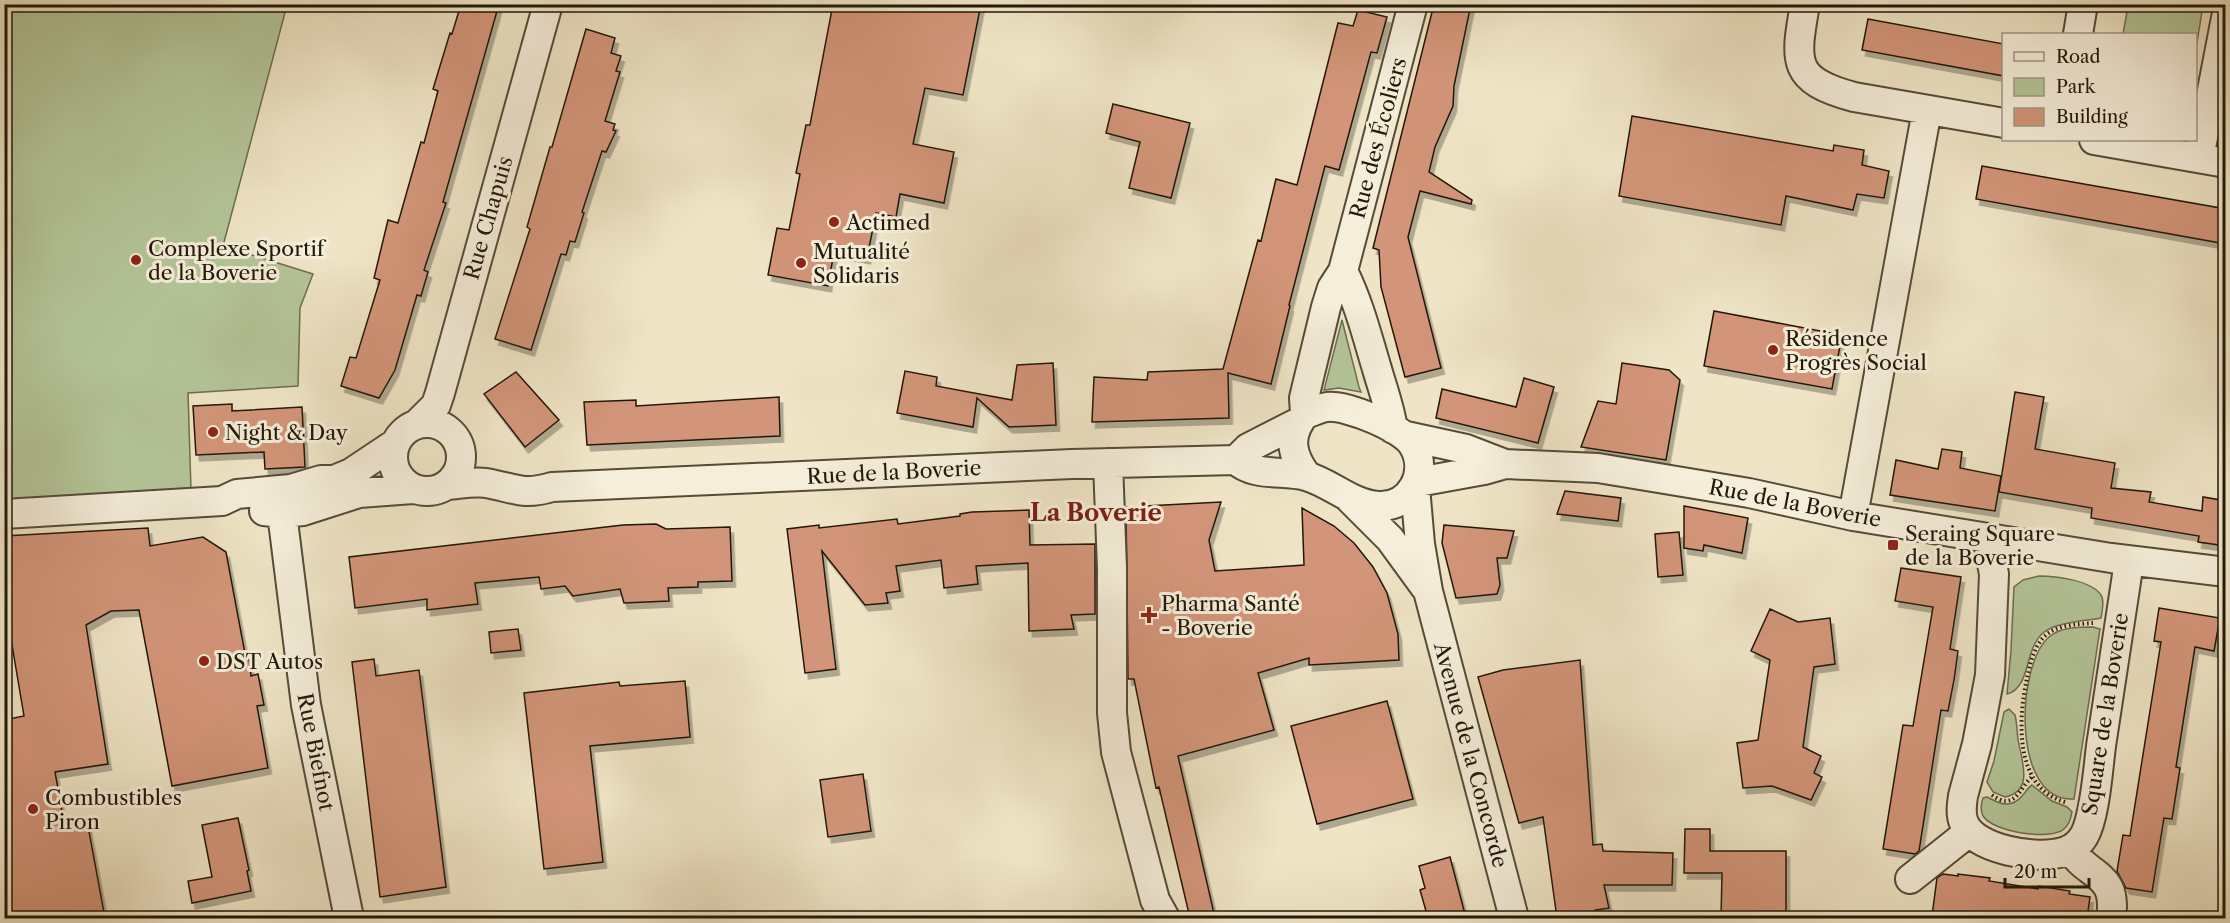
<svg xmlns="http://www.w3.org/2000/svg" width="2230" height="923" font-family="'Libre Caslon Text',serif">
<style>
.green{fill:#b4c699;stroke:#6b6f51;stroke-width:1.5}
.building{fill:#d39579;stroke:#221809;stroke-width:1.5;filter:url(#shadow)}
.lines{fill:none;stroke-linecap:round;stroke-linejoin:round}
.minor-casing{stroke:#554b38;stroke-width:32}
.path{stroke:#221809;stroke-width:4;stroke-dasharray:1.5 3;stroke-linecap:butt}
.minor{stroke:#f5eeda;stroke-width:28}
.poi-dot{fill:#8f2418;stroke:#f5eeda;stroke-width:2}
.labels{text-anchor:middle;dominant-baseline:central;stroke-width:6;stroke-linejoin:round;paint-order:stroke}
.street-label{font-size:21px;fill:#221809;stroke:#f5eeda}
.poi-label{font-size:21px;fill:#221809;stroke:#f5eeda;text-anchor:start}
.quarter-label{font-size:24px;font-weight:bold;fill:#7a1f14;stroke:#f5eeda}
</style>
<defs>
<filter id="shadow"><feDropShadow dx="3.5" dy="6" stdDeviation="0" flood-color="#0004"/></filter>
</defs>
<rect width="100%" height="100%" fill="#efe5c6"/>
<filter id="stains"><feTurbulence type="fractalNoise" baseFrequency=".00333" numOctaves="4"/><feColorMatrix values="0 0 0 0 .2 0 0 0 0 .09 0 0 0 0 .02 0 0 0 .5 -.17"/></filter>
<radialGradient id="worn" r=".72"><stop offset=".6" stop-color="#630" stop-opacity="0"/><stop offset="1" stop-color="#630" stop-opacity=".3"/></radialGradient>
<!-- green -->
<path class="green" d="M 5,5 L 287,5 L 223,246 L 313,274 L 300,308 L 298,386 L 188,393 L 191,490 L 5,503 Z
M 2106,5 L 2203,5 L 2196,49 L 2196,34 L 2123,34 L 2127,12 L 2105,7 Z
M 1342,320 L 1359,387 L 1361,392 L 1339,388 L 1324,390 Z
M 2039,576 C 2055,576 2091,580 2101,595 C 2105,601 2102,611 2101,618 C 2086,621 2055,622 2043,633 C 2024,649 2031,688 2007,694 L 2011,650 L 2014,587 L 2023,580 Z
M 2093,627 L 2100,629 L 2074,799 C 2011,803 2016,665 2049,637 C 2060,627 2079,627 2093,627 Z
M 2009,709 L 2015,715 C 2017,723 2017,731 2018,739 C 2021,759 2035,791 2005,797 L 1993,792 L 1987,782 L 1994,761 L 2004,712 Z
M 2032,785 L 2052,801 L 2067,807 L 2072,812 C 2071,818 2069,825 2064,829 C 2050,841 1993,832 1983,816 C 1980,810 1981,804 1983,798 L 1987,797 C 2000,804 2011,809 2022,796 C 2026,792 2027,788 2032,785 Z"/>
<!-- building -->
<path class="building" d="M 461,4 L 499,4 L 443,202 L 446,203 L 424,270 L 428,272 L 421,296 L 417,295 L 395,370 L 379,398 L 341,386 L 350,357 L 356,358 L 380,280 L 374,278 L 388,220 L 398,223 L 421,142 L 424,143 L 438,91 L 433,89 L 450,33 L 452,34 Z
M 833,4 L 981,4 L 963,95 L 925,88 L 913,144 L 954,152 L 944,203 L 900,194 L 896,217 L 876,213 L 867,258 L 834,252 L 828,286 L 768,275 L 777,228 L 789,230 L 800,174 L 796,173 L 806,125 L 810,125 Z
M 1434,4 L 1471,4 L 1454,86 L 1453,106 L 1435,147 L 1429,172 L 1472,200 L 1471,204 L 1420,191 L 1408,237 L 1441,368 L 1405,377 L 1381,287 L 1379,250 L 1373,248 Z
M 1358,10 L 1387,17 L 1377,53 L 1371,52 L 1339,170 L 1325,166 L 1289,305 L 1290,306 L 1271,384 L 1228,373 L 1229,418 L 1092,422 L 1094,377 L 1147,380 L 1148,372 L 1223,369 L 1258,240 L 1261,241 L 1276,179 L 1297,185 L 1338,23 L 1353,26 Z
M 1868,19 L 2004,44 L 2004,76 L 1862,50 Z
M 586,29 L 615,38 L 611,53 L 621,56 L 616,71 L 620,72 L 605,121 L 615,124 L 613,130 L 616,131 L 606,152 L 602,151 L 582,212 L 584,213 L 575,242 L 570,241 L 566,255 L 561,254 L 531,350 L 495,339 L 530,229 L 527,227 L 550,147 L 552,147 Z
M 1113,104 L 1190,123 L 1171,198 L 1129,188 L 1140,142 L 1106,133 Z
M 1632,116 L 1833,151 L 1834,145 L 1864,150 L 1862,165 L 1889,171 L 1884,198 L 1857,194 L 1853,210 L 1786,196 L 1781,225 L 1619,196 Z
M 1982,166 L 2226,209 L 2226,244 L 1976,199 Z
M 1714,311 L 1842,335 L 1832,389 L 1704,366 Z
M 1053,363 L 1056,425 L 1009,427 L 977,398 L 973,427 L 897,413 L 905,371 L 937,377 L 936,386 L 1012,400 L 1017,365 Z
M 1622,363 L 1669,370 L 1680,380 L 1666,460 L 1581,447 L 1598,401 L 1616,404 Z
M 516,372 L 559,420 L 525,447 L 484,394 Z
M 1524,378 L 1554,387 L 1538,443 L 1436,418 L 1442,389 L 1516,407 Z
M 2015,392 L 2044,397 L 2035,449 L 2115,463 L 2111,488 L 2151,492 L 2149,502 L 2202,511 L 2203,497 L 2226,501 L 2226,546 L 2198,542 L 2199,536 L 2091,518 L 2092,508 L 1999,492 Z
M 779,397 L 780,436 L 587,445 L 584,402 L 636,400 L 636,406 Z
M 232,404 L 232,411 L 302,407 L 305,467 L 265,469 L 264,452 L 196,455 L 193,406 Z
M 1942,449 L 1962,452 L 1960,468 L 2001,476 L 1995,511 L 1890,495 L 1896,460 L 1938,469 Z
M 1565,491 L 1621,498 L 1618,521 L 1557,514 Z
M 1221,502 L 1209,540 L 1215,571 L 1304,565 L 1302,508 L 1334,526 L 1354,543 L 1373,567 L 1387,593 L 1398,634 L 1399,660 L 1309,665 L 1309,658 L 1258,673 L 1274,730 L 1178,756 L 1215,918 L 1190,918 L 1159,787 L 1156,788 L 1134,679 L 1128,679 L 1126,507 Z
M 1684,506 L 1748,518 L 1742,553 L 1704,545 L 1703,551 L 1684,548 Z
M 1029,510 L 1030,545 L 1095,544 L 1095,614 L 1071,615 L 1074,629 L 1029,631 L 1028,563 L 976,566 L 978,584 L 944,588 L 941,560 L 896,566 L 900,591 L 886,593 L 888,603 L 865,605 L 822,551 L 836,669 L 805,673 L 787,529 L 819,525 L 819,528 L 897,519 L 898,524 L 960,516 L 960,514 L 972,512 Z
M 656,524 L 666,529 L 730,527 L 732,581 L 698,582 L 698,587 L 668,588 L 669,601 L 624,603 L 620,589 L 573,596 L 565,586 L 541,589 L 539,577 L 475,583 L 478,604 L 427,610 L 427,599 L 355,608 L 349,557 L 623,525 Z
M 1444,525 L 1514,531 L 1507,558 L 1497,558 L 1500,585 L 1497,594 L 1456,598 L 1442,543 Z
M 148,528 L 150,546 L 203,537 L 226,552 L 246,659 L 249,658 L 251,676 L 258,674 L 264,705 L 257,706 L 268,768 L 172,786 L 139,610 L 111,611 L 86,625 L 108,764 L 55,772 L 65,829 L 88,826 L 105,918 L 9,918 L 4,898 L 4,720 L 24,716 L 11,639 L 4,640 L 4,536 Z
M 1679,532 L 1683,575 L 1658,577 L 1655,534 Z
M 1901,568 L 1961,577 L 1950,649 L 1958,651 L 1954,680 L 1948,711 L 1941,710 L 1919,851 L 1915,854 L 1883,849 L 1903,725 L 1913,726 L 1933,607 L 1895,601 Z
M 2159,608 L 2220,618 L 2214,651 L 2195,647 L 2176,767 L 2180,768 L 2172,819 L 2164,818 L 2152,892 L 2126,888 L 2117,871 L 2123,835 L 2130,836 L 2161,642 L 2154,641 Z
M 1770,609 L 1798,622 L 1830,618 L 1835,664 L 1814,667 L 1803,747 L 1821,756 L 1814,773 L 1822,777 L 1811,800 L 1772,786 L 1743,788 L 1737,743 L 1758,740 L 1770,660 L 1751,651 Z
M 518,629 L 521,650 L 491,653 L 489,632 Z
M 374,659 L 376,676 L 419,670 L 446,887 L 380,897 L 352,662 Z
M 1580,660 L 1593,845 L 1602,844 L 1603,851 L 1673,853 L 1672,885 L 1604,885 L 1609,908 L 1595,910 L 1597,918 L 1557,918 L 1543,817 L 1519,823 L 1478,677 L 1503,670 Z
M 685,681 L 690,737 L 590,746 L 603,862 L 544,869 L 524,693 L 619,682 L 620,686 Z
M 1387,701 L 1413,799 L 1317,824 L 1291,726 Z
M 863,774 L 871,831 L 828,837 L 820,780 Z
M 238,818 L 249,870 L 247,871 L 251,891 L 192,903 L 188,881 L 212,877 L 202,825 Z
M 1685,829 L 1710,829 L 1710,851 L 1786,851 L 1786,918 L 1721,918 L 1722,873 L 1684,873 Z
M 1450,857 L 1466,918 L 1428,918 L 1420,890 L 1425,888 L 1419,866 Z
M 1943,874 L 1958,876 L 1958,874 L 1990,878 L 1989,881 L 2038,889 L 2039,886 L 2070,891 L 2069,894 L 2090,897 L 2087,918 L 1950,918 L 1932,916 L 1937,878 Z"/>
<g class="lines">
<defs>
<path id="minor" d="M 1805,4 C 1795,62 1791,80 1854,97 L 2004,123
M 2078,34 L 2083,4
M 2094,140 L 2226,163
M 2199,158 L 2226,18
M 1343,271 C 1359,303 1367,336 1377,369 C 1383,390 1390,408 1393,429
M 1305,414 L 1304,398 L 1326,307 L 1332,288 L 1343,271 L 1413,4
M393 457a34 34 0 1 1 68 0a34 34 0 1 1-68 0Z
M 417,424 L 436,405 L 440,393 L 548,4
M 1406,436 L 1466,449 L 1505,464
M 1236,460 L 1248,448 L 1299,422
M 1108,463 L 1112,568 L 1112,713 L 1116,752 L 1155,900 L 1165,918
M 1418,482 L 1484,470 L 1505,464 L 1598,468 L 1749,493 L 1853,516 L 2111,558 L 2226,572
M 448,485 C 460,484 474,481 486,483 C 515,488 522,496 552,487 L 1072,464 L 1236,460 C 1254,477 1283,470 1306,476 C 1331,483 1351,504 1378,506 C 1410,508 1430,473 1413,445 C 1403,428 1347,405 1327,407 C 1320,408 1312,412 1305,414 C 1287,436 1291,455 1307,476
M 1415,487 L 1420,544 L 1428,591 L 1514,918
M 1350,499 L 1390,539 L 1425,587
M 264,511 L 282,513 L 303,511 L 359,493 L 413,489
M 282,513 L 306,705 L 349,918
M 4,514 L 222,501 L 237,494 L 291,489 L 321,480 L 334,480 L 351,473 L 396,443
M 1853,516 L 1927,110
M 1987,538 L 1994,574 L 1990,675 L 1977,744 L 1963,796 C 1962,804 1960,814 1964,823 C 1975,850 2037,860 2063,852 C 2071,850 2079,844 2084,836 C 2095,817 2098,769 2101,746 C 2110,685 2120,623 2129,561
M 2070,849 C 2088,878 2118,872 2111,918
M 1910,879 L 1969,832"/>
</defs>
<!-- minor casing -->
<use href="#minor" class="minor-casing"/>
<!-- path -->
<path class="path" d="M 1992,795 C 2015,812 2019,788 2032,777
M 2065,802 C 2014,788 2018,719 2027,678 C 2030,664 2034,646 2045,636 C 2056,625 2078,624 2093,623"/>
<!-- minor -->
<use href="#minor" class="minor"/>
</g>
<!-- markers -->
<g class="poi-dot">
<circle cx="834" cy="222" r="6"/>
<circle cx="136" cy="260" r="6"/>
<circle cx="801" cy="263" r="6"/>
<circle cx="1773" cy="350" r="6"/>
<circle cx="213" cy="432" r="6"/>
<rect x="1887" y="539" width="12" height="12" rx="3"/>
<path d="M1146 606h6v6h6v6h-6v6h-6v-6h-6v-6h6z"/>
<circle cx="204" cy="661" r="6"/>
<circle cx="33" cy="809" r="6"/>
</g>
<g class="labels">
<!-- street labels -->
<g class="street-label">
<text transform="translate(1378 138) rotate(-75)">Rue des Écoliers</text>
<text transform="translate(488 218) rotate(-74)">Rue Chapuis</text>
<text transform="translate(894 472) rotate(-3)">Rue de la Boverie</text>
<text transform="translate(1795 503) rotate(11)">Rue de la Boverie</text>
<text transform="translate(2105 714) rotate(-81)">Square de la Boverie</text>
<text transform="translate(316 752) rotate(79)">Rue Biefnot</text>
<text transform="translate(1471 755) rotate(75)">Avenue de la Concorde</text>
</g>
<!-- poi labels -->
<g class="poi-label">
<text x="846" y="222">Actimed</text>
<text x="148" y="248">Complexe Sportif<tspan x="148" dy="24">de la Boverie</tspan></text>
<text x="813" y="251">Mutualité<tspan x="813" dy="24">Solidaris</tspan></text>
<text x="1785" y="338">Résidence<tspan x="1785" dy="24">Progrès Social</tspan></text>
<text x="225" y="432">Night &amp; Day</text>
<text x="1905" y="533">Seraing Square<tspan x="1905" dy="24">de la Boverie</tspan></text>
<text x="1161" y="603">Pharma Santé<tspan x="1161" dy="24">- Boverie</tspan></text>
<text x="216" y="661">DST Autos</text>
<text x="45" y="797">Combustibles<tspan x="45" dy="24">Piron</tspan></text>
</g>
<!-- quarter labels -->
<g class="quarter-label">
<text x="1096" y="512">La Boverie</text>
</g>
</g>
<!-- margin -->
<rect width="2230" height="923" fill="none" stroke="#efe5c6" stroke-width="24"/>
<rect x="6" y="6" width="2218" height="911" fill="none" stroke="#221809" stroke-width="3"/>
<rect x="12" y="12" width="2206" height="899" fill="none" stroke="#221809" stroke-width="1.5"/>
<!-- legend -->
<rect x="2002" y="33" width="195" height="108" fill="#f5eeda" stroke="#a19886" stroke-width="1.5"/>
<rect x="2014" y="52" width="30" height="9" fill="#f5eeda" stroke="#a19886" stroke-width="1.5"/>
<text x="2056" y="63" font-size="18" fill="#221809">Road</text>
<rect x="2014" y="78" width="30" height="18" fill="#b4c699" stroke="#a19886" stroke-width="1.5"/>
<text x="2056" y="93" font-size="18" fill="#221809">Park</text>
<rect x="2014" y="108" width="30" height="18" fill="#d39579" stroke="#a19886" stroke-width="1.5"/>
<text x="2056" y="123" font-size="18" fill="#221809">Building</text>
<!-- scale -->
<path d="M2005 878v9h84v-9" fill="none" stroke="#221809" stroke-width="3"/>
<text x="2014" y="878" font-size="18" fill="#221809" stroke="#f5eeda" stroke-width="4.5" paint-order="stroke">20 m</text>
<rect width="100%" height="100%" filter="url(#stains)"/>
<rect width="100%" height="100%" fill="url(#worn)"/>
</svg>
